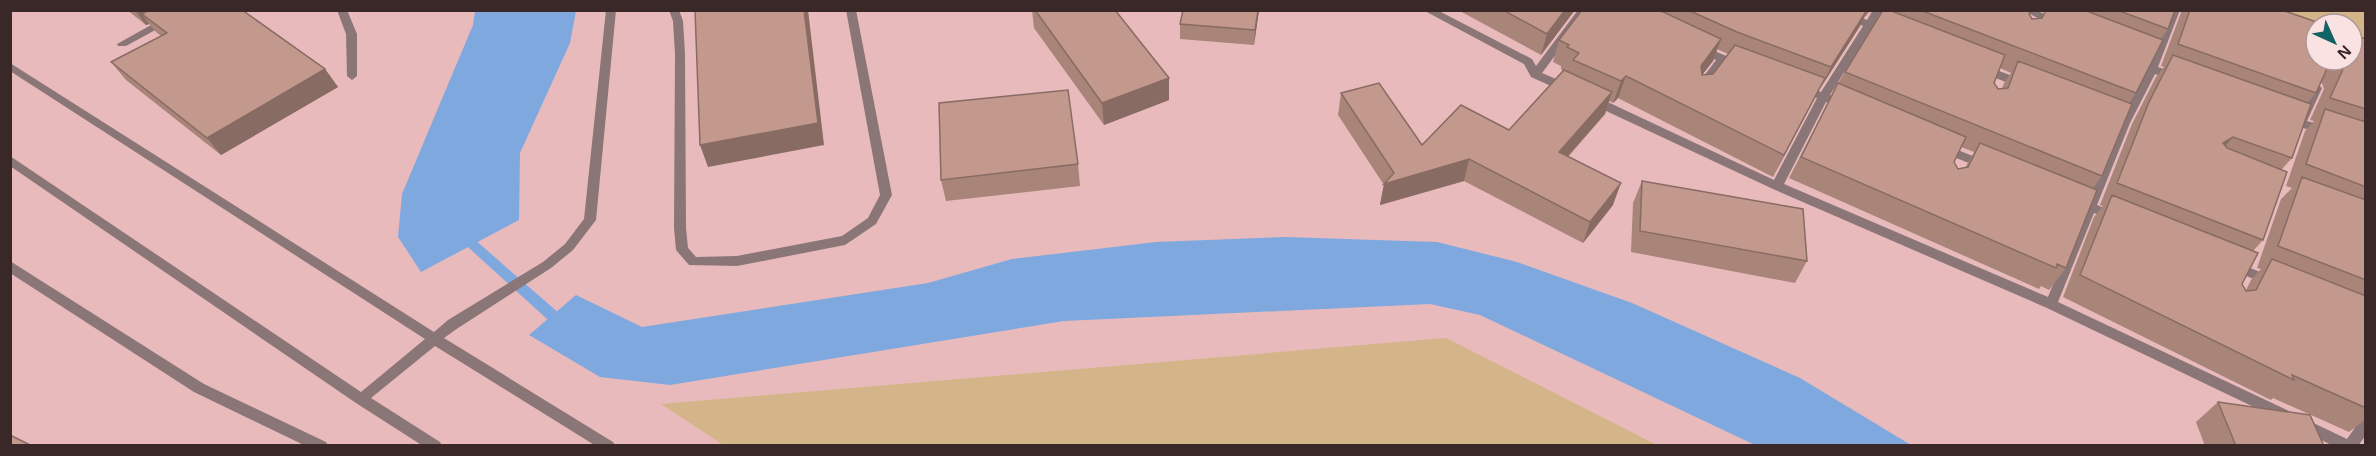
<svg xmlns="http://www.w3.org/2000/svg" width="2376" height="456" font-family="Helvetica,sans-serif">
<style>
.green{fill:#d4b589}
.water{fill:#7fa8df}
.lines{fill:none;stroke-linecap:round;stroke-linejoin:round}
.stream{fill:#7fa8df;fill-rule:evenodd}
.lane{fill:#8a7677;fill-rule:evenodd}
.street{fill:#8a7677;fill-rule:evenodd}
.wall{fill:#a88479;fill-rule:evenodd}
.shaded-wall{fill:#886b63}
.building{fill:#c3998d;stroke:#886b63;stroke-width:1.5}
</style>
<rect width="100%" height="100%" fill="#e8babc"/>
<!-- green -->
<path class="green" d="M 2240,11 L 2365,11 L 2365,52 L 2352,48 L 2352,24 L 2316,24 Z
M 1446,338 L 1657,445 L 725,446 L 661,404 Z"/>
<!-- water -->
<path class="water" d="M 475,11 L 576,11 L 570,43 L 520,153 L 519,220 L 421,272 L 398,237 L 402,194 L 473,25 Z
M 1285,237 L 1437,242 L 1517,262 L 1632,303 L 1800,378 L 1911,445 L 1755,445 L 1480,315 L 1430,304 L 1064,321 L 670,385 L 600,377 L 529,335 L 576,295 L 642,327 L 928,283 L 1012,259 L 1156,242 Z"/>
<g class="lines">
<!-- stream -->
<path class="stream" d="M 462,230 L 466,232 L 568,321 L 569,325 L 568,329 L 563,330 L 558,329 L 458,238 L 456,235 L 458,232 Z"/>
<!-- lane -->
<path class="lane" d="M 10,261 L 204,384 L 326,442 L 328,446 L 306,446 L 194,392 L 10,273 Z"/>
<!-- street -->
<path class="street" d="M 178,10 L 192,10 L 126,46 L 118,46 L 117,44 Z
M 337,10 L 347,10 L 357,34 L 357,76 L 352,80 L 347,76 L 346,34 Z
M 606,10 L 616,10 L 596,220 L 573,250 L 551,268 L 458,328 L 444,338 L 613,442 L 615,446 L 596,446 L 435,346 L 371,398 L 440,442 L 442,446 L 423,446 L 356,403 L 10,166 L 10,156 L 361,392 L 425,339 L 10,71 L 10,63 L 434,332 L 448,320 L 543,262 L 565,244 L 584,219 Z
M 669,10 L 679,10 L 683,21 L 685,54 L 686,228 L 688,248 L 696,257 L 737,256 L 842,236 L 868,218 L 880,195 L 846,10 L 856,10 L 892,195 L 876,224 L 845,245 L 737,266 L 689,265 L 676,250 L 674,228 L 675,54 L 673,21 Z
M 1423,10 L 1437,10 L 1532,59 L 1536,66 L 1578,10 L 1589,10 L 1542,73 L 1570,85 L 1571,88 L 1566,92 L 1562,91 L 1531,77 L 1524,64 Z
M 1829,10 L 1845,10 L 1867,20 L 1873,10 L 1883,10 L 1875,23 L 1893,32 L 1888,35 L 1871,29 L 1830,95 L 1847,102 L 1849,105 L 1843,109 L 1826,102 L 1784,184 L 2048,297 L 2083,209 L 2072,204 L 2070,201 L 2076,197 L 2087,201 L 2118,123 L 2147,69 L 2170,10 L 2180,10 L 2158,67 L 2178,74 L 2179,77 L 2174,81 L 2155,74 L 2130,123 L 2097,205 L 2116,213 L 2118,216 L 2112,220 L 2094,213 L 2058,302 L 2289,411 L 2291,415 L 2289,419 L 2284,421 L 2279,419 L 2047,308 L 1773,189 L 1589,103 L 1588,100 L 1593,96 L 1597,97 L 1774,180 L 1817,98 L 1800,92 L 1799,89 L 1804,85 L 1821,92 L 1863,26 Z
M 2021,10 L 2036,10 L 2060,22 L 2055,25 L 2051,24 Z
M 1700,45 L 1743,63 L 1744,66 L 1739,70 L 1725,64 L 1706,90 L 1698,90 L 1697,87 L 1698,84 L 1716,60 L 1696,51 L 1695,49 L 1696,47 Z
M 1983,65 L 2026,81 L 2027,84 L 2022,88 L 1979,72 L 1978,69 Z
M 2317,84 L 2322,88 L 2307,121 L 2328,127 L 2330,130 L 2328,133 L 2324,134 L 2296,126 L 2294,123 L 2312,88 Z
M 1945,145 L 1988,162 L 1990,165 L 1984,169 L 1941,152 L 1939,149 L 1941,146 Z
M 2234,261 L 2274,278 L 2276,281 L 2274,284 L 2270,286 L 2230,269 L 2228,266 L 2230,263 Z
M 2366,417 L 2366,435 L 2358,446 L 2333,446 L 2298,428 L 2296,424 L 2298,420 L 2303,418 L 2347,439 L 2361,419 Z"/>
</g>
<!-- wall -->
<path class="wall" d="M 127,10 L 242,10 L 325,69 L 338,87 L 221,155 L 126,80 L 111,62 L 161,36 L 156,32 L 149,24 L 146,25 Z
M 1032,10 L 1115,10 L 1169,100 L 1104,125 L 1034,28 Z
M 1259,10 L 1254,45 L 1180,39 L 1180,24 Z
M 1458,10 L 1575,10 L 1541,55 Z
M 1582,10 L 1871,10 L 1866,16 L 1865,16 L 1860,26 L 1819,89 L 1773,177 L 1618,98 L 1613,103 L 1609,101 L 1605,114 L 1568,157 L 1613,205 L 1583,243 L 1464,181 L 1380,205 L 1384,185 L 1338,115 L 1341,93 L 1422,145 L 1509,130 L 1563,71 L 1561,69 L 1561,66 L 1553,62 L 1559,40 ZM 1717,49 L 1728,54 L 1713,74 L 1702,75 L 1713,61 Z
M 1883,10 L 2031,10 L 2029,14 L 2032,19 L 2041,18 L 2045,11 L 2044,10 L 2175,10 L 2168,29 L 2161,39 L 2136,93 L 2129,103 L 2102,176 L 2093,188 L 2066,268 L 2049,290 L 2041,286 L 2039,289 L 1789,178 L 1838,83 ZM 2000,68 L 2011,73 L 2004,83 L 2002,89 L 1998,89 L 1994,83 ZM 1961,147 L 1974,152 L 1965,168 L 1958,169 L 1954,162 Z
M 2182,10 L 2282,10 L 2366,39 L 2366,419 L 2349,432 L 2273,398 L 2271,400 L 2063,297 L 2094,217 L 2103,206 L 2100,205 L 2132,124 L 2156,77 L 2164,67 L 2161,66 ZM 2320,83 L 2322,83 L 2324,89 L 2310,120 L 2314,121 L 2305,131 L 2286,186 L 2292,188 L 2281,199 L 2257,268 L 2261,269 L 2251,280 L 2246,290 L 2242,284 L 2253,251 L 2263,240 L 2282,169 L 2292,158 L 2307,103 L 2316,93 Z
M 1078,164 L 1080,186 L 946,201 L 941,180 Z
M 1642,181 L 1807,261 L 1795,283 L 1631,252 L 1633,203 Z
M 2218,402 L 2324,446 L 2205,446 L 2196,422 Z"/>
<!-- shaded-wall -->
<path class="shaded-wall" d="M 135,10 L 172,10 L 142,14 L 149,24 L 146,25 Z
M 804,10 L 808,10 L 824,145 L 708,167 L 700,145 Z
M 1258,10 L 1259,10 L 1254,45 L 1255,30 Z
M 1565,10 L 1575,10 L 1541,55 L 1547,34 Z
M 1867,10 L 1868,10 L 1860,26 L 1820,89 L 1831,67 Z
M 1721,39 L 1713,61 L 1692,88 L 1701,66 Z
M 325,69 L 338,87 L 221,155 L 207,138 Z
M 1626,76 L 1618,98 L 1613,103 L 1621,81 Z
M 1169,78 L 1169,100 L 1104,125 L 1102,103 Z
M 1825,78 L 1814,100 L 1773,177 L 1784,155 Z
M 1612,92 L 1605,114 L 1552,174 L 1559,152 Z
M 2233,137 L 2214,159 L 2223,143 Z
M 1469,159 L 1464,181 L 1380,205 L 1384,184 Z
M 1621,183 L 1613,205 L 1583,243 L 1590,222 Z"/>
<!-- building -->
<path class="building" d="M 149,10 L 242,10 L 325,69 L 207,138 L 111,62 L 167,33 L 142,14 Z
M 695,10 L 804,10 L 818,123 L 700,145 Z
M 1035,10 L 1115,10 L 1169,78 L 1102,103 Z
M 1183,10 L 1258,10 L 1255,30 L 1180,24 Z
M 1503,10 L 1565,10 L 1547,34 Z
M 1582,10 L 1659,10 L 1721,39 L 1701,66 L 1702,75 L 1713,74 L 1735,45 L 1825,78 L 1784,155 L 1626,76 L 1621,81 L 1573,60 L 1579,53 L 1567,47 L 1569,45 L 1559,40 Z
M 1688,10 L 1867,10 L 1831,67 L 1737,32 Z
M 1883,10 L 1889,10 L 2005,55 L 1994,83 L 1998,89 L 2008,88 L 2018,61 L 2132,104 L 2102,176 L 1845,72 Z
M 1920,10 L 2031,10 L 2029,14 L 2032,19 L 2042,18 L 2046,10 L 2084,10 L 2163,40 L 2136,93 Z
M 2117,10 L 2175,10 L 2168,29 Z
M 2190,10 L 2282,10 L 2322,24 L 2316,24 L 2316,60 L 2352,60 L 2352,34 L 2366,39 L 2366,109 L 2330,98 L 2344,67 L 2342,61 L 2330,62 L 2316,93 L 2178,44 Z
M 2173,55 L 2311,104 L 2292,158 L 2233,137 L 2223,143 L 2227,148 L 2287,172 L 2263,240 L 2117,183 L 2149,102 Z
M 1564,70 L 1612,92 L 1559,152 L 1621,183 L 1590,222 L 1469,159 L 1384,184 L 1394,173 L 1341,93 L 1379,83 L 1422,145 L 1461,105 L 1509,130 Z
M 1838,83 L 1966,137 L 1954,162 L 1958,169 L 1968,167 L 1980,143 L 2097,190 L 2066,268 L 2057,264 L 2056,268 L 1801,157 Z
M 1068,90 L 1078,164 L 941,180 L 939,103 Z
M 2325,109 L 2366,122 L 2366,187 L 2306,164 Z
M 2302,177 L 2366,200 L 2366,280 L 2278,246 Z
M 1642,181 L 1803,209 L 1807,261 L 1640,231 Z
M 2112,195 L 2258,253 L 2242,284 L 2246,291 L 2256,290 L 2272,259 L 2366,296 L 2366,408 L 2292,375 L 2294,380 L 2080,275 Z
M 2218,402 L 2310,415 L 2324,446 L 2236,446 Z
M 10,435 L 32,446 L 10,446 Z"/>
<!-- border -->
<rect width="2376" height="456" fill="none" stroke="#3a2829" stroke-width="24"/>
<!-- north arrow -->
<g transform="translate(2334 42) rotate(135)"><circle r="28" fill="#fae1e2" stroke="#ad9798" stroke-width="1.5"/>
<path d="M0-4.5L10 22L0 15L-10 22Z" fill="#136364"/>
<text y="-9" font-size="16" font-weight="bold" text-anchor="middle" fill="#3a2829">N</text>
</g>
</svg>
